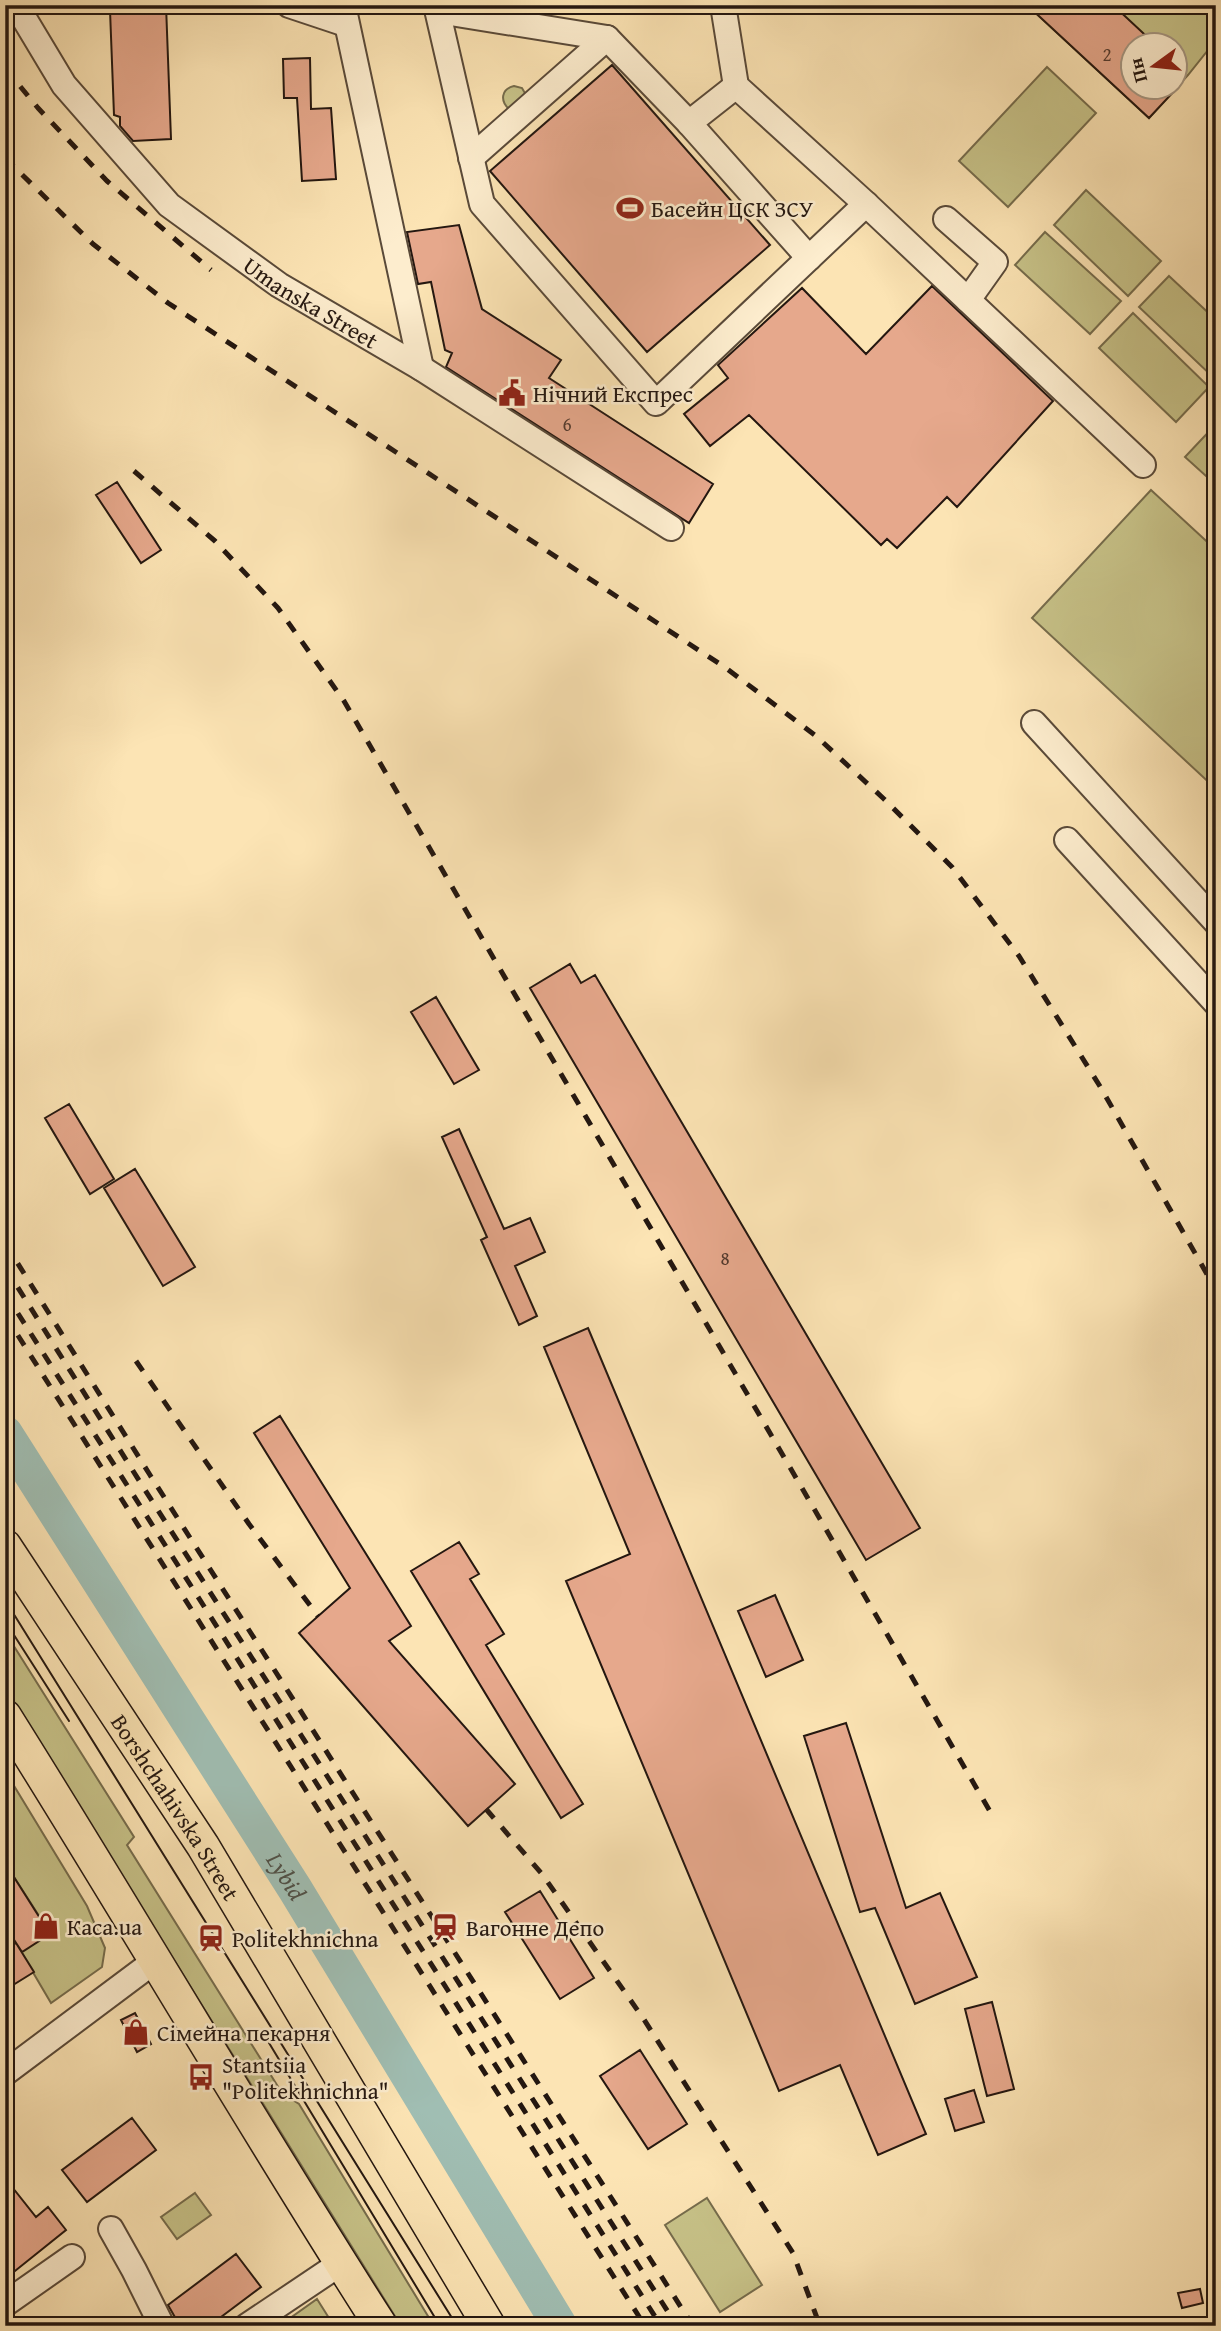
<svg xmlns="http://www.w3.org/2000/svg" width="1221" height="2331" font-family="'Gentium Book Plus',serif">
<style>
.green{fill:#c7c288;stroke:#766c4c;stroke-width:2;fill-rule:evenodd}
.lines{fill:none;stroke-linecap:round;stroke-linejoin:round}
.river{stroke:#a0beb3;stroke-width:35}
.building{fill:#e6a88c;stroke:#241710;stroke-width:2}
.minor-casing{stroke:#5a4a39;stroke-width:28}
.major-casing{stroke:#241710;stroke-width:35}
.minor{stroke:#fdedce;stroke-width:24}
.major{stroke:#fce4b4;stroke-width:32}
.tram{stroke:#241710;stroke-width:2}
.rail{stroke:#241710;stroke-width:5;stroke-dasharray:12 12;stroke-linecap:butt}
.labels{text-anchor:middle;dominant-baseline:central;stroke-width:5;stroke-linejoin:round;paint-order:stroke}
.number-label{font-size:19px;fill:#543b2f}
.poi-label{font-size:23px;fill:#241710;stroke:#fdedce;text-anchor:start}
.street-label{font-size:23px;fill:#241710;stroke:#fdedce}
.water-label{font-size:24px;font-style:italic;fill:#4f5149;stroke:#fdedce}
</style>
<rect width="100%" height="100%" fill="#fce4b4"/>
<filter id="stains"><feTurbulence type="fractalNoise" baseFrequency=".00286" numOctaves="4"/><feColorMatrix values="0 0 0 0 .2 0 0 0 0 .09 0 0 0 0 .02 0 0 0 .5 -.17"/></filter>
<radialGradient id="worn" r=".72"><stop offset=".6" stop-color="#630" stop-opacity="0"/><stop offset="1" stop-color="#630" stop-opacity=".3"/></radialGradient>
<!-- green -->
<path class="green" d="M 1027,5 L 1216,5 L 1216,40 L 1188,75 L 1149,118 ZM 1134,46 L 1176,46 L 1176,88 L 1134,88 Z
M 1047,67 L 1096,113 L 1008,207 L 959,161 Z
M 514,86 L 522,88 L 526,95 L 509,109 C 500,101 501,89 514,86 Z
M 1086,190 L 1161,261 L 1128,296 L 1054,225 Z
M 1045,232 L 1121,301 L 1090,334 L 1015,265 Z
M 1169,276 L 1216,320 L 1215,379 L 1139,307 Z
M 1133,313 L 1209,387 L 1176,422 L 1099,348 Z
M 1216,424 L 1216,485 L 1185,457 Z
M 1151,490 L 1216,550 L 1216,789 L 1032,618 Z
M 5,1632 L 134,1837 L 127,1845 L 282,2093 L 299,2104 L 434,2326 L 401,2326 L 5,1688 Z
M 5,1771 L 87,1906 L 105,1948 L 102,1967 L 51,2003 L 21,1952 L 50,1933 L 5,1863 Z
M 195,2193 L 211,2215 L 177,2239 L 161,2217 Z
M 707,2198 L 762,2285 L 720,2312 L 665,2225 Z
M 317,2299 L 334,2326 L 279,2326 Z"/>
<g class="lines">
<!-- river -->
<path class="river" id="s1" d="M 5,1433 L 295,1889 L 560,2326"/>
</g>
<!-- building -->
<path class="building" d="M 145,5 L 166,5 L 171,139 L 133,141 L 120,126 L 120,117 L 114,115 L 110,10 L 146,9 Z
M 1027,5 L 1113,5 L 1157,46 L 1133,46 L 1133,88 L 1177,88 L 1149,118 Z
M 310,58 L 311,109 L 331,108 L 336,179 L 302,181 L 297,98 L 284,98 L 283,59 Z
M 612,65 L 770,245 L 647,352 L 490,171 Z
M 459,225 L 482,309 L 561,360 L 549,378 L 713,484 L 689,523 L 446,367 L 452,353 L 445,350 L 431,282 L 418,284 L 407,232 Z
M 932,286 L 1053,401 L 957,507 L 947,497 L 897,548 L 887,539 L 881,545 L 749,415 L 710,446 L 684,414 L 728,378 L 718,365 L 802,288 L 866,354 Z
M 117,482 L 161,550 L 141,563 L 96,495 Z
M 570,964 L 581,983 L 595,975 L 920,1528 L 866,1560 L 530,988 Z
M 436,997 L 479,1070 L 454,1084 L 411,1012 Z
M 69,1104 L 114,1179 L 90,1194 L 45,1118 Z
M 459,1129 L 504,1229 L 530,1218 L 545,1252 L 515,1266 L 537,1316 L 519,1325 L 481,1240 L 487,1237 L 442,1137 Z
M 135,1169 L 195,1267 L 163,1286 L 104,1188 Z
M 588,1328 L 926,2134 L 878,2155 L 840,2065 L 779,2091 L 566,1581 L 630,1554 L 544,1347 Z
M 280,1416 L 411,1626 L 389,1641 L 515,1784 L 468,1826 L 299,1633 L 350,1588 L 254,1433 Z
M 459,1542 L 479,1574 L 470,1579 L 504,1634 L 486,1645 L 583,1804 L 561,1818 L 411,1571 Z
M 775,1595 L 803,1660 L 766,1677 L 738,1611 Z
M 846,1723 L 906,1908 L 940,1893 L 977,1977 L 915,2004 L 875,1908 L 860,1912 L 804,1736 Z
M 5,1863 L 50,1934 L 22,1952 L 5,1926 Z
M 540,1891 L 594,1978 L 560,1999 L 505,1912 Z
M 16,1943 L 34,1972 L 5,1990 L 5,1949 Z
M 992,2002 L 1014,2089 L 987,2096 L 965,2009 Z
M 135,2013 L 151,2044 L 137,2052 L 121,2020 Z
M 640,2050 L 687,2124 L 648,2149 L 600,2076 Z
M 974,2090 L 984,2122 L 955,2131 L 945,2099 Z
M 132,2118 L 156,2150 L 87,2202 L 62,2170 Z
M 5,2178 L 36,2217 L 48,2207 L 66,2230 L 5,2279 Z
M 236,2254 L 261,2287 L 209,2326 L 180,2326 L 168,2305 Z
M 1200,2289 L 1203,2303 L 1182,2308 L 1178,2293 Z"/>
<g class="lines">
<defs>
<g id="minor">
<path id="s2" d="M 16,5 L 64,85 L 169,205 L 279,285 L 421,368 L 671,528"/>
<path d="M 289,5 L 346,24"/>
<path d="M 343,5 L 421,368"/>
<path d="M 436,5 L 482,204 L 656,403 L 866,204"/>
<path d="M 723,5 L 736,86 L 866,204 L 1143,465"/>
<path d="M 438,11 L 607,38 L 689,123 L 809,258"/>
<path d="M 689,123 L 736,86"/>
<path d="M 471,158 L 607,38"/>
<path d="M 946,219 L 995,262 L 968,300"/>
<path d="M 1034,723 L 1216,922"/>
<path d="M 1067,840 L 1216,1003"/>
<path d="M 5,2073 L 156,1960"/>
<path d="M 111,2229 L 134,2270 L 162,2326"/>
<path d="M 5,2304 L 72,2257"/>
<path d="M 247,2326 L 341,2263"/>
</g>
<g id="major">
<path id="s3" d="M 5,1546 L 203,1846 L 489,2326"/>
<path d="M 5,1716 C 132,1918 252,2125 381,2326"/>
</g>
</defs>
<!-- minor casing -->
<use href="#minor" class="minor-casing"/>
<!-- major casing -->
<use href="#major" class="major-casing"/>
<!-- minor -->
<use href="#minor" class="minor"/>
<!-- major -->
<use href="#major" class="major"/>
<!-- tram -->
<path class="tram" d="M 5,1600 L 457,2326
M 5,1621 L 69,1721
M 263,2033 L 440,2326"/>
<!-- rail -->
<path class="rail" d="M 5,68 L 38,108 L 107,181 L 211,270
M 5,158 L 93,244 L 168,303 L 726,668 L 816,736 L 884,799 L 952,867 L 1019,956 L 1101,1088 L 1216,1290
M 134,471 L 215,541 L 278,608 L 344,701 L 991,1813
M 5,1243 L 150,1475 L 693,2326
M 5,1267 L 140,1482 L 677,2326
M 5,1293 L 661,2326
M 5,1315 L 645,2326
M 136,1361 L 249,1524 L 318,1616
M 486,1809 L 542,1874 L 643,2018 L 793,2253 L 820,2326"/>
</g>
<!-- icons -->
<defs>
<symbol id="stadium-bare" viewBox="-9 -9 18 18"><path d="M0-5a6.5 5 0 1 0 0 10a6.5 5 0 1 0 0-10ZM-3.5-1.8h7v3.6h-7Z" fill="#8f2418" stroke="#fdedce" stroke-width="2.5" paint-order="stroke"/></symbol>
<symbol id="civic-bare" viewBox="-9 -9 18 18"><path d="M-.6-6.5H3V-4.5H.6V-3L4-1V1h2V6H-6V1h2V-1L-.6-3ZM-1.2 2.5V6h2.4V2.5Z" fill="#8f2418" stroke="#fdedce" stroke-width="2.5" paint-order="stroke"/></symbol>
<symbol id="shop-bare" viewBox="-9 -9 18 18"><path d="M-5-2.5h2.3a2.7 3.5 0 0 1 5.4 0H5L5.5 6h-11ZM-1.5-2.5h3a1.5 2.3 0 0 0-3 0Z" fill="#8f2418" stroke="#fdedce" stroke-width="2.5" paint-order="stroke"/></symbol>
<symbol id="station-bare" viewBox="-9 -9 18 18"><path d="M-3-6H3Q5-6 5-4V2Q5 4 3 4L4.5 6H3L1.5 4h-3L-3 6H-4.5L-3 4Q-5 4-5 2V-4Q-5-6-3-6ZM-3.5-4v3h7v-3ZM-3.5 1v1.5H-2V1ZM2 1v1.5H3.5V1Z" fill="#8f2418" stroke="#fdedce" stroke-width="2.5" paint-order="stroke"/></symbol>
<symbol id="bus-bare" viewBox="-9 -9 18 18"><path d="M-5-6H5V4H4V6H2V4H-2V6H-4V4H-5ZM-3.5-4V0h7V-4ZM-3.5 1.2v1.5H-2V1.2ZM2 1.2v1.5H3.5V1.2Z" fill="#8f2418" stroke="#fdedce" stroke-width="2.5" paint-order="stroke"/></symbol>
</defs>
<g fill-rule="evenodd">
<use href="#stadium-bare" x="611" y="189" width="38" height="38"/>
<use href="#civic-bare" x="493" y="374" width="38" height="38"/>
<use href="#shop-bare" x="27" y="1907" width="38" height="38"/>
<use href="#station-bare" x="426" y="1908" width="38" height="38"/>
<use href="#station-bare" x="192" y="1919" width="38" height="38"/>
<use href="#shop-bare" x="117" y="2013" width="38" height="38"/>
<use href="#bus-bare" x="182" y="2058" width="38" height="38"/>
</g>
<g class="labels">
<!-- number labels -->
<g class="number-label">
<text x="1107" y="54">2</text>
<text x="567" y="424">6</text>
<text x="725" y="1258">8</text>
</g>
<!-- poi labels -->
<g class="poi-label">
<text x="651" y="208">Басейн ЦСК ЗСУ</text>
<text x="533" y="393">Нічний Експрес</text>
<text x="67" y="1926">Каса.ua</text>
<text x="466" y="1927">Вагонне Депо</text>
<text x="232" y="1938">Politekhnichna</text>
<text x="157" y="2032">Сімейна пекарня</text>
<text x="222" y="2064">Stantsiia<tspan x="222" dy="26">"Politekhnichna"</tspan></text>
</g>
<!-- street labels -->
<g class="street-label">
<text stroke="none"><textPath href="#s2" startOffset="425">Umanska Street</textPath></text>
<text stroke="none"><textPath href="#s3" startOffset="312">Borshchahivska Street</textPath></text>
</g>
<!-- water labels -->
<g class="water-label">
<text stroke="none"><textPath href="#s1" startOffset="525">Lybid</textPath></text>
</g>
</g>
<!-- margin -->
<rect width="1221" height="2331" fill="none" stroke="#fce4b4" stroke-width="28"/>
<rect x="7" y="7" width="1207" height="2317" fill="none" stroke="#241710" stroke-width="3.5"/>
<rect x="14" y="14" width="1193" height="2303" fill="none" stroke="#241710" stroke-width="2"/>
<!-- north arrow -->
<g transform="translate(1154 66) rotate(255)"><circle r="33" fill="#fdedce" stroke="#a69782" stroke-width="2"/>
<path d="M0-5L12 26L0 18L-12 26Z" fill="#8f2418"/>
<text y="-10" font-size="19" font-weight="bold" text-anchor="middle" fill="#241710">Пн</text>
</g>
<rect width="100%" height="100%" filter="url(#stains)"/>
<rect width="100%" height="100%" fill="url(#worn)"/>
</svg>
